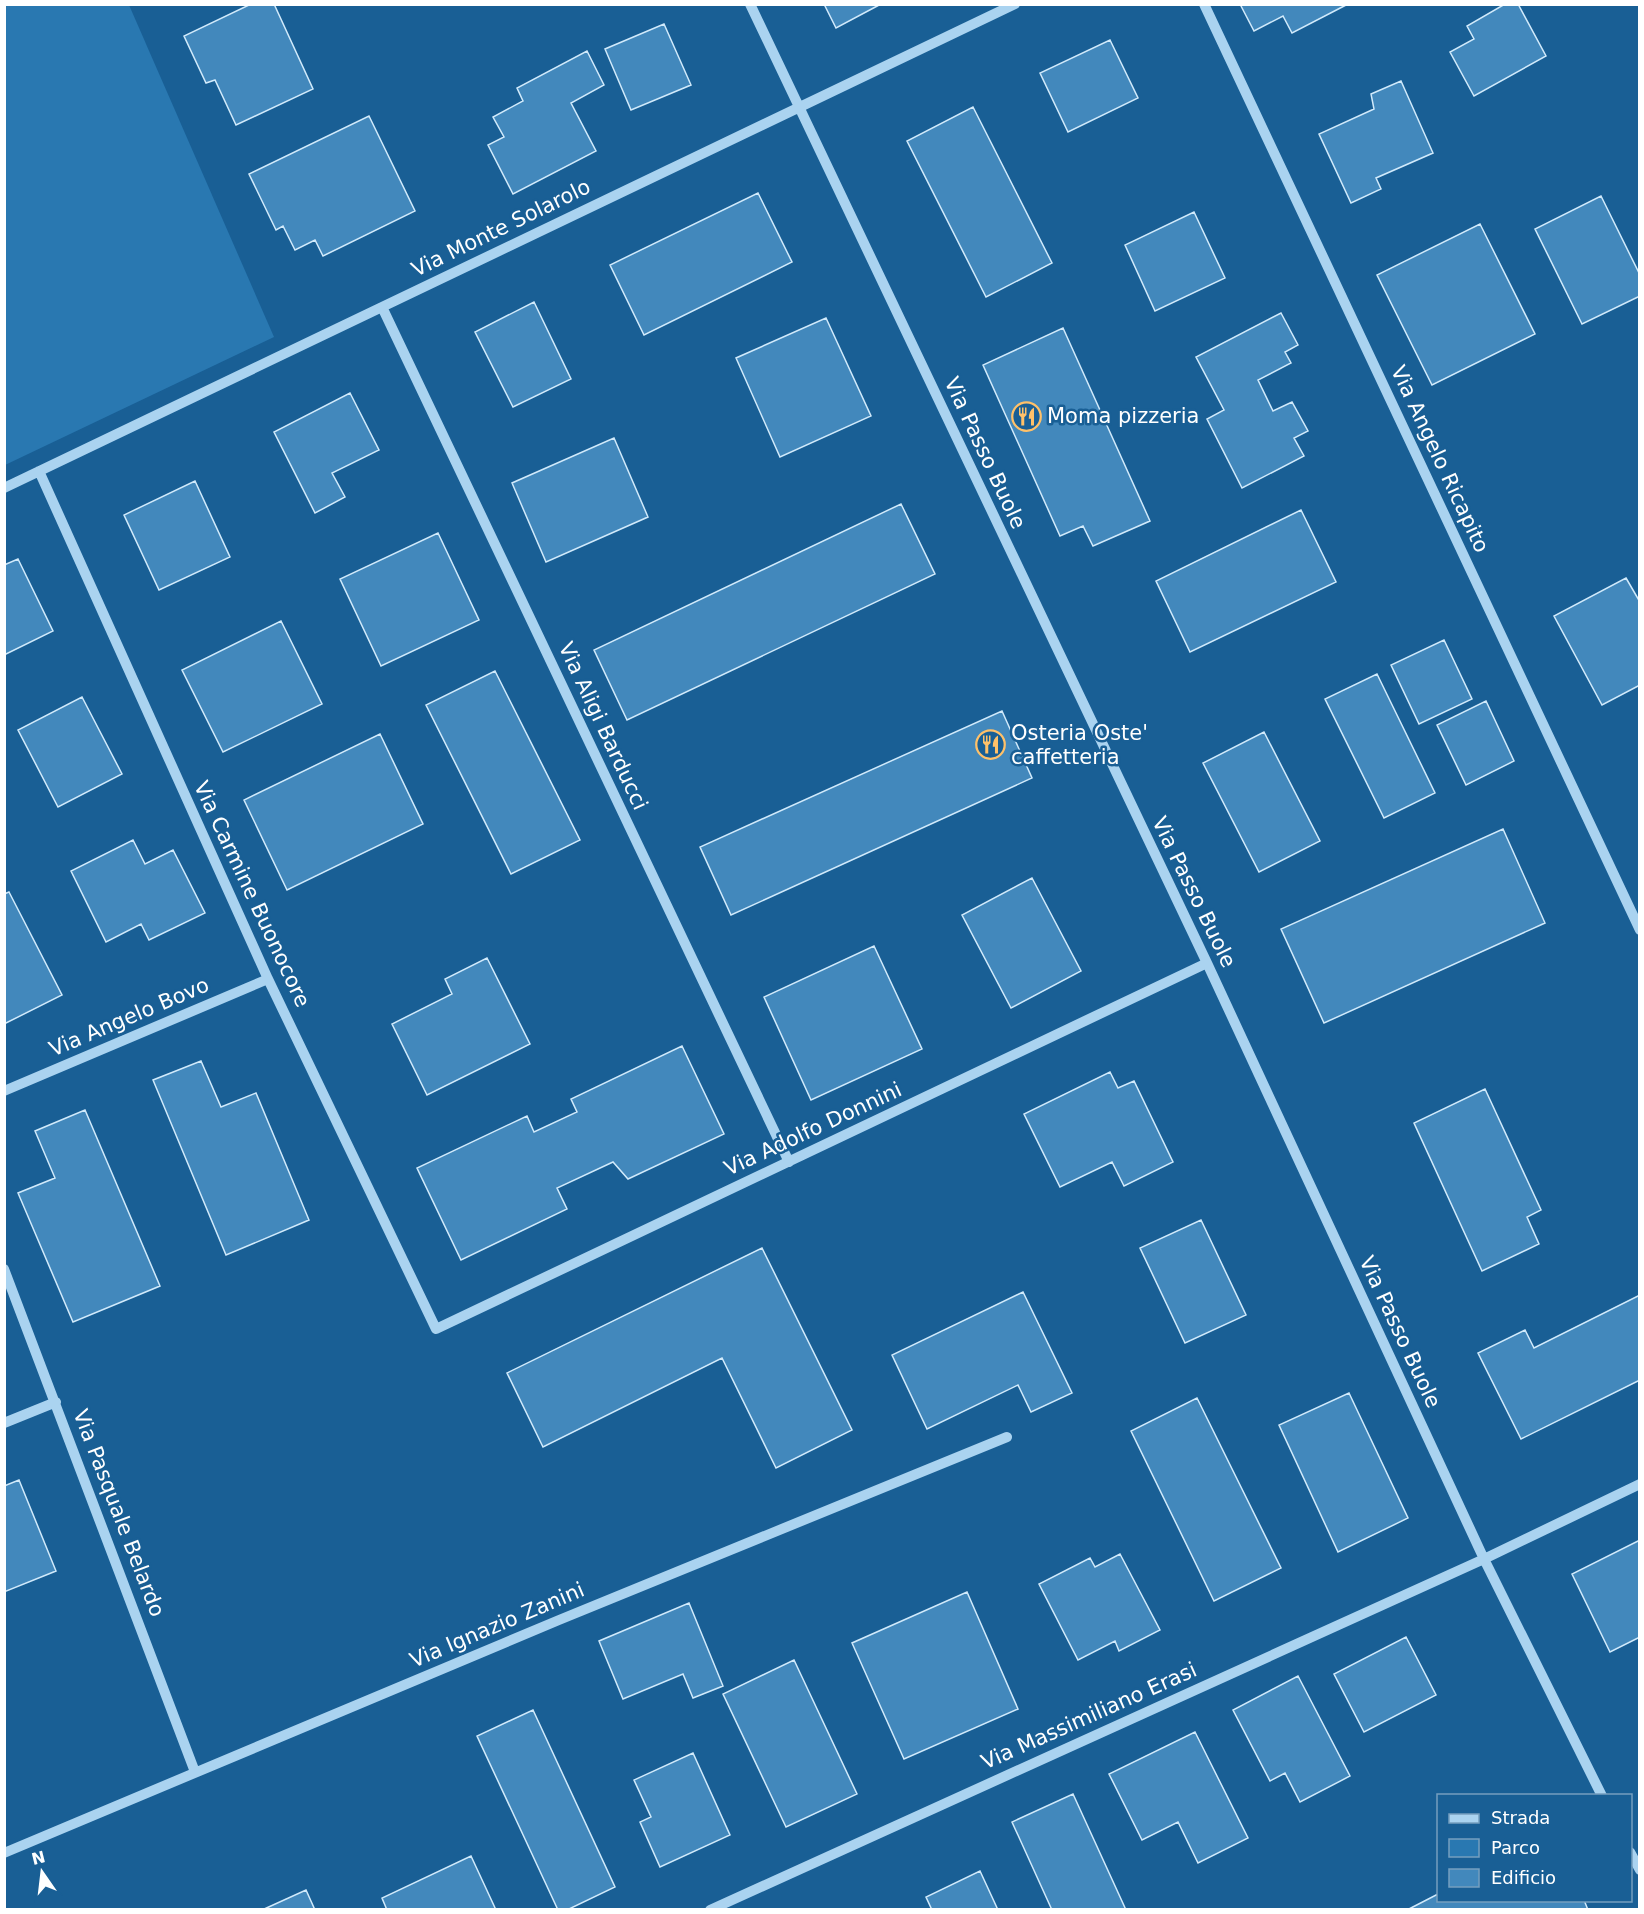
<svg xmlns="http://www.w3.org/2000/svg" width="1644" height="1914" font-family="'DejaVu Sans',sans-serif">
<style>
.green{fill:#2978b1}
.building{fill:#4288bc;stroke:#d1eafb;stroke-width:1.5}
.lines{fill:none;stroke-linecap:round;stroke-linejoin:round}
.minor{stroke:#aad3f0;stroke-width:10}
.labels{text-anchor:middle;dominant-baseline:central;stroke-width:5;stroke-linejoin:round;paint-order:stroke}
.street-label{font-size:21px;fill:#fff;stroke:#195f95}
.poi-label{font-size:21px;fill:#fff;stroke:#195f95;text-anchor:start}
</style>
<rect width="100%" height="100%" fill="#195f95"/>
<!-- green -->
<path class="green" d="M 5,4 L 129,5 L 274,337 L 5,465 Z"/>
<!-- building -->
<path class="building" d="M 251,4 L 274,4 L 313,89 L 236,125 L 215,80 L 206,83 L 184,36 Z
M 824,4 L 881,4 L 836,28 Z
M 1240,4 L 1348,4 L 1292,33 L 1283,16 L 1254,31 Z
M 1505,4 L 1518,4 L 1546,56 L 1474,96 L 1450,52 L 1474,39 L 1467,26 Z
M 664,24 L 691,85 L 631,110 L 605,49 Z
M 1110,40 L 1138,98 L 1068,132 L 1040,73 Z
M 587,51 L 604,85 L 571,103 L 596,151 L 513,194 L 488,145 L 504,137 L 493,117 L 523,101 L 517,88 Z
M 1401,81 L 1433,153 L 1376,178 L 1381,189 L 1351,203 L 1319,134 L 1374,109 L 1371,94 Z
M 973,107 L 1052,263 L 986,297 L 907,141 Z
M 369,116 L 415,211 L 323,256 L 315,240 L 295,250 L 283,226 L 276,230 L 249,174 Z
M 758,193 L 792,262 L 644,335 L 610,265 Z
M 1601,196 L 1640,275 L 1640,296 L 1582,324 L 1535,229 Z
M 1194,212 L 1225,278 L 1155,311 L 1125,245 Z
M 1480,224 L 1535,334 L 1432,385 L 1377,275 Z
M 534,302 L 571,379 L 513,407 L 475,332 Z
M 1281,313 L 1298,345 L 1285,352 L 1291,363 L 1258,380 L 1273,411 L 1292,402 L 1308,431 L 1294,438 L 1304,456 L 1242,488 L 1207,419 L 1224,410 L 1196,357 Z
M 826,318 L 871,416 L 780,457 L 736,358 Z
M 1063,328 L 1150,521 L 1093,546 L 1083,526 L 1060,536 L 983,365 Z
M 350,393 L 379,450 L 332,473 L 345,497 L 315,513 L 274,432 Z
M 614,438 L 648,517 L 546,562 L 512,483 Z
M 195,481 L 230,557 L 159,590 L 124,515 Z
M 901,504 L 935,574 L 627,720 L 594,650 Z
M 1301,510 L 1336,582 L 1190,652 L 1156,581 Z
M 438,533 L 479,620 L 381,666 L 340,579 Z
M 18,559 L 53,631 L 4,655 L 4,565 Z
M 1626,578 L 1640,602 L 1640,685 L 1602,705 L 1554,616 Z
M 281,621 L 322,704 L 223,752 L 182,670 Z
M 1444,640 L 1472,699 L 1419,724 L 1391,665 Z
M 495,671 L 580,840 L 511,874 L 426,705 Z
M 1377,674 L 1435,793 L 1384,818 L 1325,699 Z
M 82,697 L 122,774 L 58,807 L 18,730 Z
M 1486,701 L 1514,761 L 1466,785 L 1437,725 Z
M 1002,711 L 1032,778 L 731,915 L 700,847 Z
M 1264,732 L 1320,841 L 1259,872 L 1203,763 Z
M 380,734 L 423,824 L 287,890 L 244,800 Z
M 1503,829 L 1545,923 L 1324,1023 L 1281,929 Z
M 133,840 L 145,864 L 173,850 L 205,913 L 149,940 L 141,924 L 106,942 L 71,871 Z
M 1032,878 L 1081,971 L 1011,1008 L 962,915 Z
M 9,892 L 62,995 L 4,1024 L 4,894 Z
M 874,946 L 922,1049 L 811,1100 L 764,997 Z
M 487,958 L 530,1044 L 427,1095 L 392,1024 L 452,994 L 445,979 Z
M 682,1046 L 724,1134 L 628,1179 L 613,1162 L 557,1188 L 567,1209 L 461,1260 L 417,1168 L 527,1116 L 534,1132 L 577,1112 L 571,1099 Z
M 201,1061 L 221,1107 L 256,1093 L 309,1220 L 226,1255 L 153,1080 Z
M 1110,1072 L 1118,1088 L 1134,1081 L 1173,1162 L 1124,1186 L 1112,1162 L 1060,1187 L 1024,1114 Z
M 1485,1089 L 1541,1210 L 1527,1217 L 1539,1244 L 1482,1271 L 1414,1123 Z
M 85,1110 L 160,1286 L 73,1322 L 18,1193 L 55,1178 L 35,1131 Z
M 1201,1220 L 1246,1315 L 1185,1343 L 1140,1248 Z
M 762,1248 L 852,1430 L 776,1468 L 722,1358 L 543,1447 L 507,1373 Z
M 1023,1292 L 1072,1393 L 1031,1412 L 1018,1385 L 927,1429 L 892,1355 Z
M 1640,1295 L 1640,1380 L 1521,1439 L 1478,1353 L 1525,1330 L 1534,1348 Z
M 1349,1393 L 1408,1518 L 1338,1552 L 1279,1425 Z
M 1197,1398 L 1281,1568 L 1214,1601 L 1131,1431 Z
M 19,1480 L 56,1571 L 4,1592 L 4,1486 Z
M 1640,1540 L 1640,1637 L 1610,1652 L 1572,1574 Z
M 1120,1554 L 1160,1630 L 1119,1651 L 1115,1641 L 1078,1660 L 1039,1584 L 1090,1558 L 1095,1567 Z
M 967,1592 L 1018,1709 L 904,1759 L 852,1643 Z
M 689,1603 L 723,1686 L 693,1698 L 683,1674 L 623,1699 L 599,1641 Z
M 1406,1637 L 1436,1695 L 1364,1732 L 1334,1674 Z
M 794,1660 L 857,1794 L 786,1827 L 723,1694 Z
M 1298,1676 L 1350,1776 L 1300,1802 L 1285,1773 L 1270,1781 L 1233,1710 Z
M 533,1710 L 615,1887 L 567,1910 L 558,1910 L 477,1736 Z
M 1195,1732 L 1248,1838 L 1198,1863 L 1178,1822 L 1142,1840 L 1109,1774 Z
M 693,1753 L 730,1835 L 660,1867 L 640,1822 L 651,1817 L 634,1780 Z
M 1073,1794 L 1126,1910 L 1052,1910 L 1012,1822 Z
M 471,1856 L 496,1910 L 387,1910 L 382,1898 Z
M 980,1871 L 998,1910 L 932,1910 L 926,1897 Z
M 306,1890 L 315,1910 L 262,1910 Z
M 1438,1894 L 1438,1900 L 1584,1900 L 1588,1910 L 1407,1910 Z"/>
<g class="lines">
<!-- minor -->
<path class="minor" d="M 750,4 L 1207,963 L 1484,1559 L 1602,1796
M 1204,4 L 1640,930
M 382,307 L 789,1162
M 39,471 L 268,979 L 436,1329 L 1207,963
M 4,488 L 1015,4
M 4,1091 L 268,979
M 4,1269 L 195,1772
M 4,1423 L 56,1402
M 1630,1852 L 1640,1870
M 4,1853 L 559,1620 L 1007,1437
M 710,1910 L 1484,1559 L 1640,1484"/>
</g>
<!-- icons -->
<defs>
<symbol id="restaurant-ring" viewBox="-11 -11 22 22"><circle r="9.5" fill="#195f95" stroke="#ffc169" stroke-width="1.5"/><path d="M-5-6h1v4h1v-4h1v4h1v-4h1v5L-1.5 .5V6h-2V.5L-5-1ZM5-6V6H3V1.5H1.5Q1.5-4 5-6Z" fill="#ffc169"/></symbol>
</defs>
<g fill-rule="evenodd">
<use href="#restaurant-ring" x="1010" y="400" width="33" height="33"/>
<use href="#restaurant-ring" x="974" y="728" width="33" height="33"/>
</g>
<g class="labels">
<!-- street labels -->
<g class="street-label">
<text transform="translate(501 228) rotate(-26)">Via Monte Solarolo</text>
<text transform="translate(985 453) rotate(65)">Via Passo Buole</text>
<text transform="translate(1440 459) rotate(65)">Via Angelo Ricapito</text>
<text transform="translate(603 726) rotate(65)">Via Aligi Barducci</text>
<text transform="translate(1194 892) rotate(64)">Via Passo Buole</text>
<text transform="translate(252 894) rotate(65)">Via Carmine Buonocore</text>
<text transform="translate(129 1017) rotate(-23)">Via Angelo Bovo</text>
<text transform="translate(813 1129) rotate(-25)">Via Adolfo Donnini</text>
<text transform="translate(1400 1332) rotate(65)">Via Passo Buole</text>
<text transform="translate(119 1513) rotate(69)">Via Pasquale Belardo</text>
<text transform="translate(497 1625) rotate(-23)">Via Ignazio Zanini</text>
<text transform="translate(1089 1716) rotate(-24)">Via Massimiliano Erasi</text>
</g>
<!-- poi labels -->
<g class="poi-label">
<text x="1047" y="416">Moma pizzeria</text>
<text x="1011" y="733">Osteria Oste'<tspan x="1011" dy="24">caffetteria</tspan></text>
</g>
</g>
<!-- border -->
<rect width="1644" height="1914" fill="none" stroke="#ffffff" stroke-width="12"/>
<!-- legend -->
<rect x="1437" y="1794" width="195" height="108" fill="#195f95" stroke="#759fbf" stroke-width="1.5"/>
<rect x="1449" y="1814" width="30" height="9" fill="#aad3f0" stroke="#759fbf" stroke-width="1.5"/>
<text x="1491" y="1824" font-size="18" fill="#ffffff">Strada</text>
<rect x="1449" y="1839" width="30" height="18" fill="#2978b1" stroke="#759fbf" stroke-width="1.5"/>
<text x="1491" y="1854" font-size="18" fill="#ffffff">Parco</text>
<rect x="1449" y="1869" width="30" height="18" fill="#4288bc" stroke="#759fbf" stroke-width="1.5"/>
<text x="1491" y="1884" font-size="18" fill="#ffffff">Edificio</text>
<!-- north arrow -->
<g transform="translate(42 1872) rotate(346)" stroke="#195f95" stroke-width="4.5" paint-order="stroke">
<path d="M0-4.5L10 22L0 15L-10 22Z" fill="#ffffff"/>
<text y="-9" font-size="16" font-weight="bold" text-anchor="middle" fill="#ffffff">N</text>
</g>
</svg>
